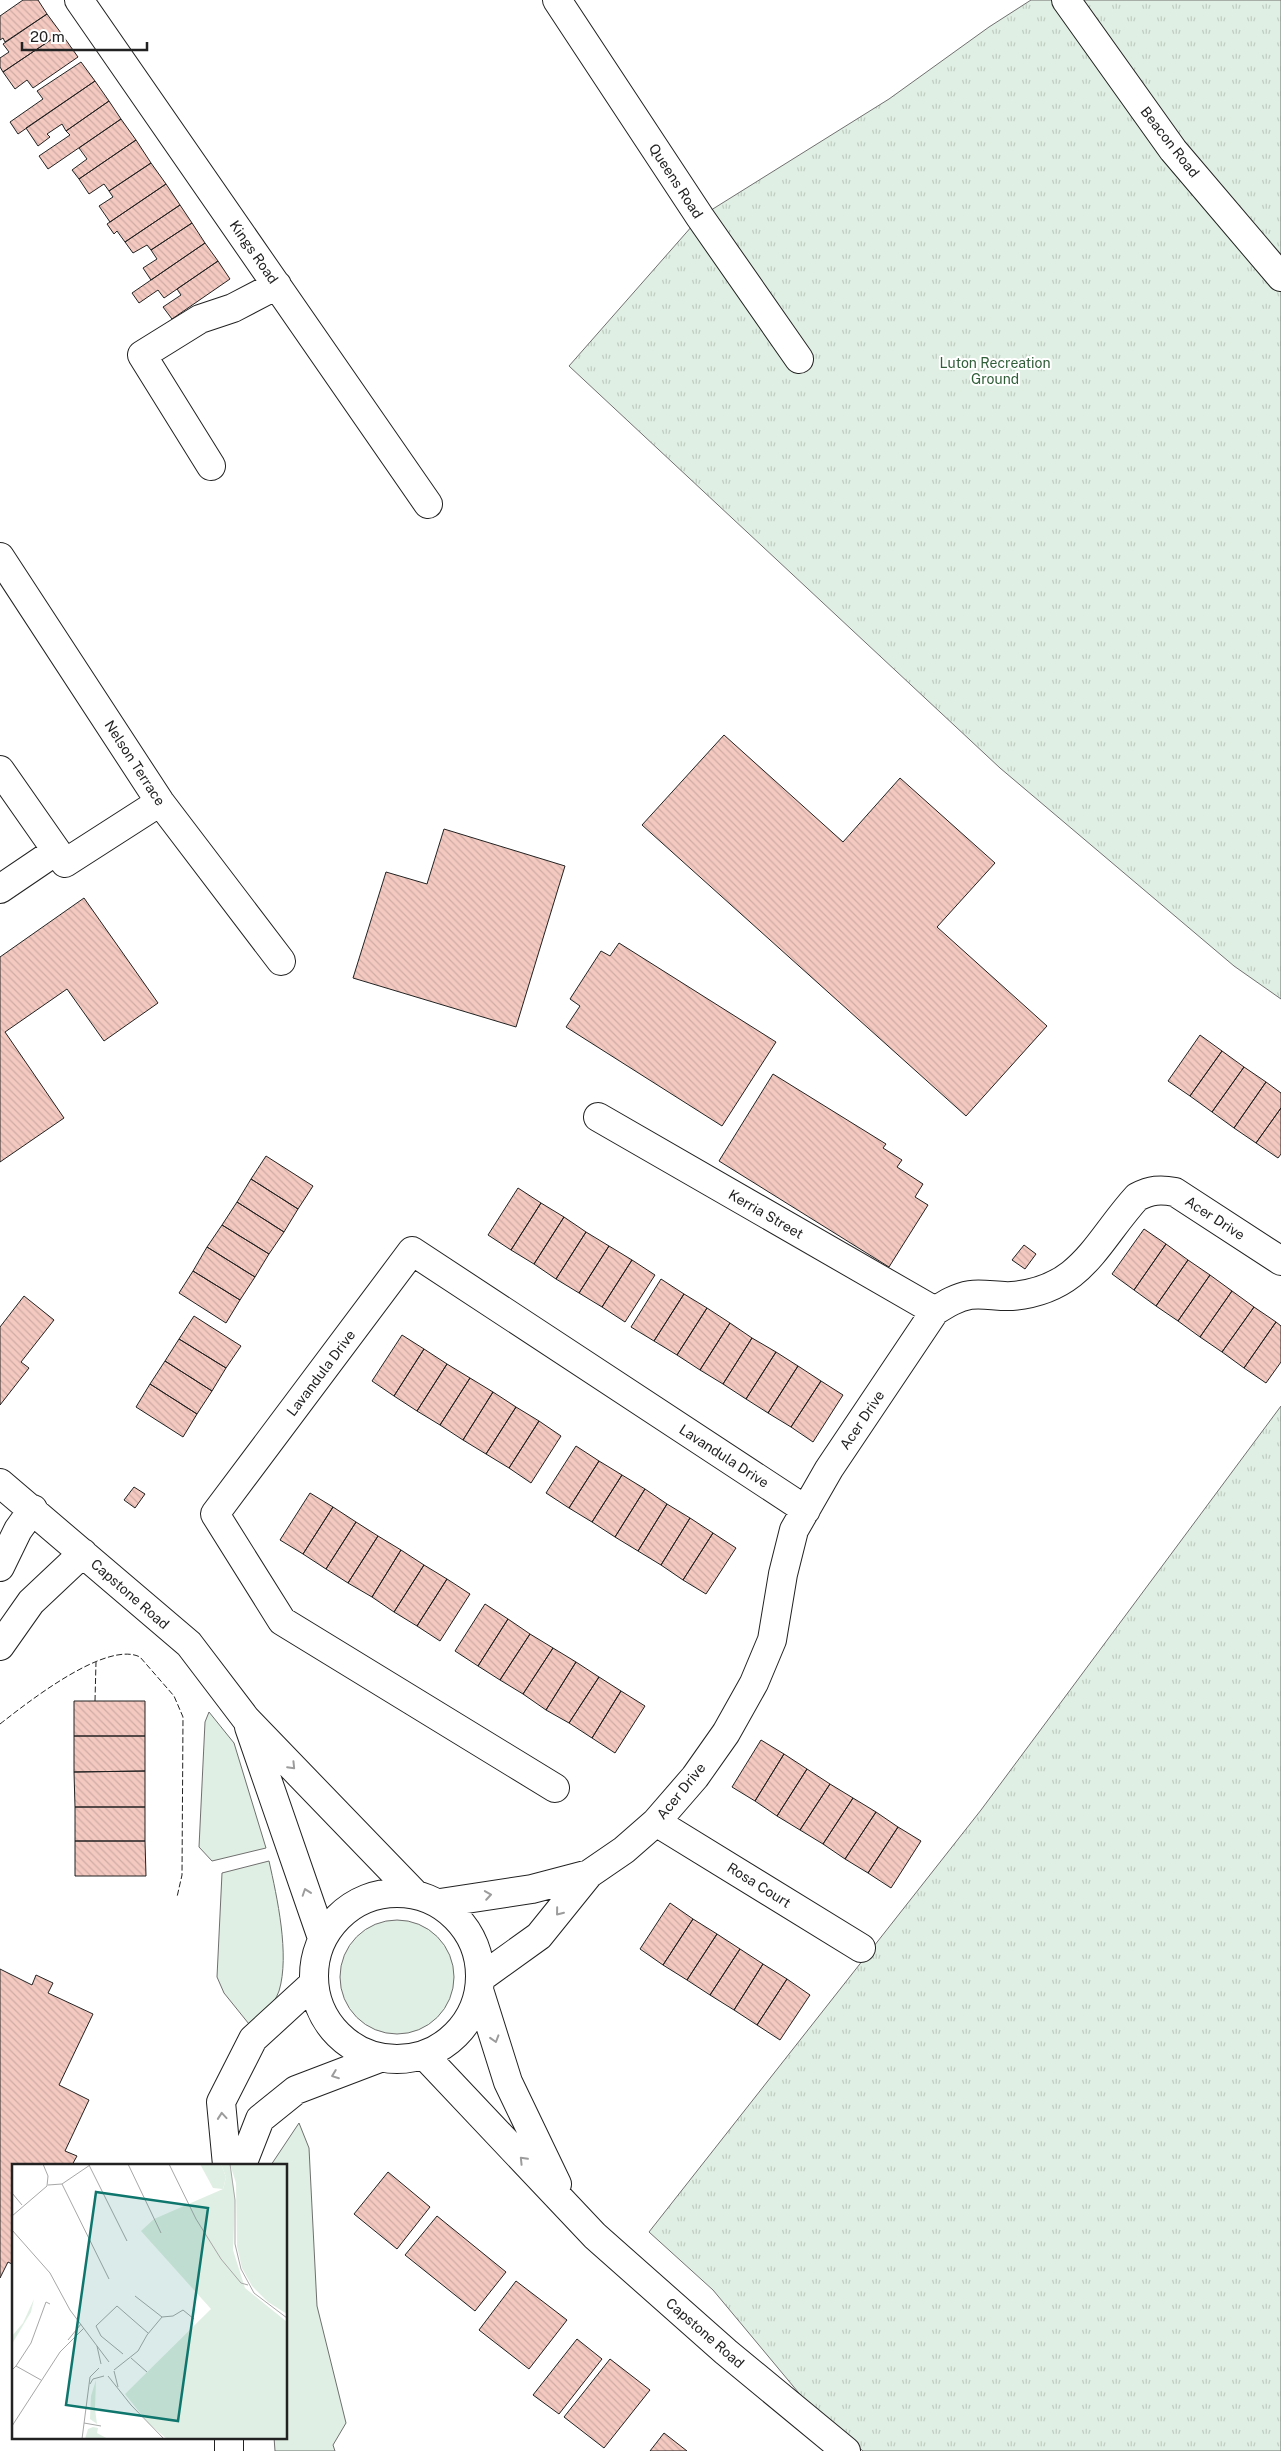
<svg xmlns="http://www.w3.org/2000/svg" width="1281" height="2451" font-family="'Public Sans',sans-serif">
<style>
.grass{fill:#e0efe3;stroke:#6f6f6f}
.park{fill:url(#park-tufts);stroke:#6f6f6f}
.building{fill:url(#building-back-hatch);stroke:#222}
.lines{fill:none;stroke-linecap:round;stroke-linejoin:round}
.minor-casing{stroke:#222;stroke-width:30}
.minor{stroke:#fff;stroke-width:28}
.fence{stroke:#222;stroke-width:1;stroke-dasharray:6 2.5;stroke-linecap:butt}
.oneway{stroke:#9c9c9c}
.labels{text-anchor:middle;dominant-baseline:central;stroke-width:4;stroke-linejoin:round;paint-order:stroke}
.street-label{font-size:14px;fill:#222;stroke:#fff}
.park-label{font-size:14px;fill:#2f5e38;stroke:#fff}
.inset-road{fill:none;stroke:#a7a7a7;stroke-width:1}
.view{fill:#0f766e;fill-opacity:0.15;stroke:#0f766e;stroke-width:2.5}
.inset-edge{fill:none;stroke:#222;stroke-width:2.5}
</style>
<defs>
<pattern id="park-tufts" width="24" height="20" patternUnits="userSpaceOnUse" patternTransform="scale(1.25)"><rect width="24" height="20" fill="#e0efe3"/><path d="M3 7l-1-3M5 7V3M7 7l1-3M15 17l-1-3M17 17v-4M19 17l1-3" fill="none" stroke="#c0cdc2"/></pattern>
<pattern id="building-back-hatch" width="6" height="6" patternUnits="userSpaceOnUse" patternTransform="scale(1.25)"><rect width="6" height="6" fill="#f3c9c0"/><path d="M-1 5l2 2M0 0l6 6M5-1l2 2" fill="none" stroke="#d0aca5"/></pattern>
</defs>
<rect width="100%" height="100%" fill="#fff"/>
<!-- grass -->
<path class="grass" d="M 209,1712 L 234,1743 L 266,1848 L 212,1861 L 199,1847 L 205,1722 Z
M 269,1861 C 277,1897 290,1955 279,1991 C 274,2005 262,2017 253,2029 L 224,1993 L 217,1977 L 222,1873 Z
M340 1977a57 57 0 1 1 114 0a57 57 0 1 1-114 0Z
M 299,2123 L 309,2148 L 317,2306 L 346,2423 L 333,2445 L 335,2451 L 275,2451 L 274,2437 L 286,2437 L 286,2165 L 271,2165 Z"/>
<!-- park -->
<path class="park" d="M 1031,0 L 1281,0 L 1281,999 L 1234,966 L 1000,768 L 569,366 L 700,217 L 889,99 L 989,27 Z
M 1281,1406 L 1281,2451 L 863,2451 L 808,2404 L 713,2290 L 649,2232 L 981,1810 Z"/>
<!-- building -->
<path class="building" d="M 23,0 L 38,0 L 47,14 L 5,42 L 3,38 L 0,40 L 0,16 Z
M 47,14 L 61,33 L 3,72 L 0,67 L 0,58 L 9,52 L 3,44 Z
M 61,33 L 78,57 L 33,88 L 27,80 L 15,89 L 3,72 Z
M 81,62 L 95,81 L 18,134 L 10,122 L 43,99 L 37,91 Z
M 95,81 L 109,101 L 66,131 L 62,124 L 47,134 L 50,137 L 38,146 L 26,128 Z
M 109,101 L 121,119 L 48,169 L 39,156 L 70,135 L 66,131 Z
M 121,119 L 136,140 L 79,179 L 72,170 L 87,159 L 79,148 Z
M 136,140 L 151,163 L 109,191 L 104,184 L 89,194 L 79,179 Z
M 151,163 L 166,184 L 110,222 L 99,206 L 113,197 L 109,191 Z
M 166,184 L 180,205 L 125,242 L 117,231 L 114,234 L 107,224 Z
M 180,205 L 192,223 L 151,250 L 147,245 L 133,253 L 125,242 Z
M 192,223 L 205,243 L 151,280 L 143,268 L 157,259 L 151,250 Z
M 205,243 L 218,261 L 164,298 L 158,290 L 139,303 L 132,293 Z
M 218,261 L 230,279 L 172,319 L 163,307 L 181,295 L 177,289 Z
M 724,735 L 843,842 L 900,778 L 995,863 L 937,927 L 1047,1026 L 966,1116 L 642,825 Z
M 444,829 L 565,866 L 516,1027 L 353,978 L 386,872 L 427,884 Z
M 84,898 L 158,1003 L 104,1041 L 67,989 L 5,1032 L 64,1118 L 0,1162 L 0,957 Z
M 619,943 L 776,1042 L 722,1126 L 566,1027 L 580,1006 L 570,999 L 601,951 L 610,956 Z
M 1200,1035 L 1222,1051 L 1190,1096 L 1168,1081 Z
M 1222,1051 L 1244,1067 L 1212,1112 L 1190,1096 Z
M 1244,1067 L 1266,1082 L 1234,1128 L 1212,1112 Z
M 773,1074 L 886,1144 L 883,1148 L 902,1160 L 897,1167 L 923,1184 L 915,1197 L 928,1205 L 889,1267 L 719,1161 Z
M 1266,1082 L 1281,1093 L 1281,1108 L 1256,1143 L 1234,1128 Z
M 1281,1108 L 1281,1154 L 1278,1158 L 1256,1143 Z
M 266,1156 L 313,1186 L 298,1209 L 251,1179 Z
M 251,1179 L 298,1209 L 284,1232 L 237,1202 Z
M 518,1188 L 541,1203 L 511,1250 L 488,1235 Z
M 237,1202 L 284,1232 L 269,1254 L 222,1225 Z
M 541,1203 L 564,1217 L 534,1264 L 511,1250 Z
M 564,1217 L 586,1232 L 556,1279 L 534,1264 Z
M 222,1225 L 269,1254 L 255,1277 L 207,1247 Z
M 1144,1229 L 1166,1244 L 1134,1290 L 1112,1274 Z
M 586,1232 L 609,1246 L 579,1293 L 556,1279 Z
M 1166,1244 L 1188,1260 L 1156,1306 L 1134,1290 Z
M 1024,1245 L 1036,1254 L 1025,1269 L 1012,1260 Z
M 609,1246 L 632,1260 L 602,1307 L 579,1293 Z
M 207,1247 L 255,1277 L 240,1300 L 193,1271 Z
M 632,1260 L 655,1275 L 625,1322 L 602,1307 Z
M 1188,1260 L 1210,1275 L 1178,1321 L 1156,1306 Z
M 193,1271 L 240,1300 L 226,1323 L 179,1293 Z
M 1210,1275 L 1232,1291 L 1200,1337 L 1178,1321 Z
M 661,1279 L 684,1294 L 654,1341 L 631,1327 Z
M 1232,1291 L 1254,1307 L 1222,1352 L 1200,1337 Z
M 684,1294 L 707,1308 L 677,1355 L 654,1341 Z
M 24,1296 L 54,1320 L 21,1362 L 29,1368 L 0,1405 L 0,1327 Z
M 1254,1307 L 1276,1322 L 1244,1368 L 1222,1352 Z
M 707,1308 L 730,1323 L 700,1370 L 677,1355 Z
M 194,1316 L 241,1346 L 226,1368 L 179,1339 Z
M 1276,1322 L 1281,1326 L 1281,1362 L 1266,1383 L 1244,1368 Z
M 730,1323 L 752,1338 L 723,1384 L 700,1370 Z
M 402,1335 L 424,1349 L 394,1396 L 372,1381 Z
M 752,1338 L 776,1352 L 746,1399 L 723,1384 Z
M 179,1339 L 226,1368 L 212,1391 L 165,1361 Z
M 424,1349 L 447,1364 L 417,1411 L 394,1396 Z
M 776,1352 L 798,1366 L 768,1413 L 746,1399 Z
M 165,1361 L 212,1391 L 197,1414 L 150,1384 Z
M 447,1364 L 470,1378 L 440,1425 L 417,1411 Z
M 798,1366 L 821,1381 L 791,1427 L 768,1413 Z
M 470,1378 L 493,1392 L 463,1440 L 440,1425 Z
M 821,1381 L 843,1395 L 813,1442 L 791,1427 Z
M 150,1384 L 197,1414 L 183,1437 L 136,1407 Z
M 493,1392 L 516,1407 L 486,1454 L 463,1440 Z
M 516,1407 L 539,1421 L 509,1468 L 486,1454 Z
M 539,1421 L 561,1436 L 531,1483 L 509,1468 Z
M 576,1446 L 599,1461 L 569,1508 L 546,1493 Z
M 599,1461 L 622,1475 L 592,1522 L 569,1508 Z
M 622,1475 L 645,1489 L 615,1537 L 592,1522 Z
M 134,1487 L 145,1494 L 135,1508 L 124,1500 Z
M 645,1489 L 667,1504 L 638,1551 L 615,1537 Z
M 310,1493 L 333,1507 L 303,1554 L 280,1540 Z
M 667,1504 L 690,1518 L 661,1565 L 638,1551 Z
M 333,1507 L 356,1522 L 326,1569 L 303,1554 Z
M 690,1518 L 713,1533 L 683,1580 L 661,1565 Z
M 356,1522 L 378,1536 L 348,1583 L 326,1569 Z
M 713,1533 L 736,1548 L 706,1594 L 683,1580 Z
M 378,1536 L 401,1550 L 372,1597 L 348,1583 Z
M 401,1550 L 424,1565 L 394,1612 L 372,1597 Z
M 424,1565 L 447,1579 L 417,1626 L 394,1612 Z
M 447,1579 L 470,1594 L 440,1641 L 417,1626 Z
M 485,1604 L 508,1619 L 478,1666 L 455,1651 Z
M 508,1619 L 530,1634 L 500,1680 L 478,1666 Z
M 530,1634 L 553,1648 L 523,1694 L 500,1680 Z
M 553,1648 L 576,1662 L 546,1710 L 523,1694 Z
M 576,1662 L 599,1677 L 569,1723 L 546,1710 Z
M 599,1677 L 621,1691 L 592,1738 L 569,1723 Z
M 621,1691 L 645,1706 L 615,1753 L 592,1738 Z
M 74,1701 L 145,1701 L 145,1736 L 74,1736 Z
M 74,1736 L 145,1736 L 145,1771 L 74,1772 Z
M 761,1740 L 784,1754 L 755,1801 L 732,1787 Z
M 784,1754 L 807,1769 L 777,1816 L 755,1801 Z
M 807,1769 L 830,1784 L 800,1830 L 777,1816 Z
M 145,1771 L 145,1807 L 75,1807 L 74,1772 Z
M 830,1784 L 853,1798 L 823,1844 L 800,1830 Z
M 853,1798 L 876,1812 L 845,1859 L 823,1844 Z
M 75,1807 L 145,1807 L 145,1841 L 75,1841 Z
M 876,1812 L 898,1827 L 868,1873 L 845,1859 Z
M 898,1827 L 921,1841 L 891,1888 L 868,1873 Z
M 75,1841 L 145,1841 L 146,1876 L 75,1876 Z
M 670,1903 L 693,1919 L 663,1965 L 640,1949 Z
M 693,1919 L 717,1934 L 687,1980 L 663,1965 Z
M 717,1934 L 740,1949 L 710,1995 L 687,1980 Z
M 740,1949 L 763,1964 L 734,2010 L 710,1995 Z
M 763,1964 L 787,1979 L 757,2025 L 734,2010 Z
M 0,1969 L 32,1985 L 36,1975 L 53,1983 L 48,1993 L 93,2014 L 59,2085 L 89,2100 L 65,2151 L 77,2156 L 72,2165 L 14,2165 L 14,2265 L 8,2262 L 0,2278 Z
M 787,1979 L 810,1995 L 780,2040 L 757,2025 Z
M 388,2172 L 430,2207 L 397,2249 L 354,2214 Z
M 437,2216 L 506,2272 L 475,2311 L 405,2255 Z
M 516,2281 L 567,2320 L 529,2369 L 479,2330 Z
M 577,2339 L 602,2359 L 559,2414 L 533,2395 Z
M 610,2359 L 650,2390 L 604,2448 L 564,2417 Z
M 664,2433 L 687,2451 L 650,2451 Z"/>
<g class="lines">
<defs>
<path id="minor" d="M 79,0 L 428,504
M 557,0 L 700,217 L 799,359
M 1066,0 L 1173,150 L 1281,277
M 211,466 L 142,355 L 200,319 L 233,308 L 277,285
M 0,557 L 160,802 L 281,961
M 0,770 L 65,863 L 160,802
M 0,889 L 56,851
M 598,1117 L 935,1311
M 0,1483 L 189,1644 L 246,1719 L 414,1893
M 0,1567 L 18,1530 L 33,1509
M 0,1646 L 31,1602 L 83,1553
M 249,1727 L 322,1938
M 555,1788 L 282,1621 L 215,1514 L 412,1251 L 806,1510
M 656,1822 L 861,1948
M314 1976a83 83 0 1 1 166 0a83 83 0 1 1-166 0Z
M 440,1903 L 532,1889 L 589,1874
M 482,1977 L 539,1936 L 589,1874 L 624,1850 L 656,1822 L 695,1777 L 726,1733 L 754,1683 L 772,1640 L 783,1574 L 794,1530 L 829,1469 L 935,1311 C 946,1304 957,1297 970,1295 C 984,1293 998,1297 1012,1296 C 1082,1290 1096,1242 1137,1197 C 1151,1190 1160,1189 1175,1192 L 1281,1261
M 480,1993 L 508,2082 L 557,2184
M 424,2055 L 595,2236 L 726,2352 L 846,2451
M 227,2165 L 221,2102 L 253,2039 L 313,1984
M 242,2165 L 260,2119 L 296,2090 L 380,2058
M 229,2437 L 229,2451"/>
</defs>
<!-- minor casing -->
<use href="#minor" class="minor-casing"/>
<!-- minor -->
<use href="#minor" class="minor"/>
<!-- fence -->
<path class="fence" d="M 95,1701 L 96,1662
M 0,1724 C 27,1703 106,1640 140,1657 L 174,1696 L 183,1717 L 182,1875 L 177,1897"/>
</g>
<!-- one-way arrows -->
<defs><path id="oneway-chevron" d="M-2-3.5L2.5 0L-2 3.5" fill="none" stroke-width="1.6" stroke-linecap="round" stroke-linejoin="round" transform="scale(1.25)"/></defs>
<g class="oneway">
<use href="#oneway-chevron" transform="translate(292 1766) rotate(46)"/>
<use href="#oneway-chevron" transform="translate(306 1892) rotate(-109)"/>
<use href="#oneway-chevron" transform="translate(488 1895) rotate(-9)"/>
<use href="#oneway-chevron" transform="translate(559 1912) rotate(129)"/>
<use href="#oneway-chevron" transform="translate(495 2039) rotate(73)"/>
<use href="#oneway-chevron" transform="translate(335 2075) rotate(159)"/>
<use href="#oneway-chevron" transform="translate(222 2116) rotate(-95)"/>
<use href="#oneway-chevron" transform="translate(523 2160) rotate(-134)"/>
</g>
<g class="labels">
<!-- street labels -->
<g class="street-label">
<text transform="translate(1170 142) rotate(52)">Beacon Road</text>
<text transform="translate(676 181) rotate(57)">Queens Road</text>
<text transform="translate(254 252) rotate(55)">Kings Road</text>
<text transform="translate(135 763) rotate(57)">Nelson Terrace</text>
<text transform="translate(766 1214) rotate(30)">Kerria Street</text>
<text transform="translate(1215 1218) rotate(33)">Acer Drive</text>
<text transform="translate(321 1373) rotate(-53)">Lavandula Drive</text>
<text transform="translate(862 1420) rotate(-56)">Acer Drive</text>
<text transform="translate(724 1456) rotate(33)">Lavandula Drive</text>
<text transform="translate(130 1594) rotate(41)">Capstone Road</text>
<text transform="translate(681 1791) rotate(-51)">Acer Drive</text>
<text transform="translate(759 1885) rotate(32)">Rosa Court</text>
<text transform="translate(705 2333) rotate(41)">Capstone Road</text>
</g>
<!-- park labels -->
<g class="park-label">
<text x="995" y="363">Luton Recreation<tspan x="995" dy="16">Ground</tspan></text>
</g>
</g>
<!-- overview -->
<g transform="translate(12 2164)">
<rect width="275" height="275" fill="#fff"/>
<path d="M 84,216 L 83,245 L 85,260 L 78,255 L 79,232 Z" fill="#e0efe3"/>
<path d="M 188,0 L 209,0 L 214,13 L 211,25 L 201,24 ZM 22,135 L 19,148 L 0,180 L 0,172 L 11,159 ZM 81,263 L 86,264 L 85,269 L 96,275 L 73,275 L 76,265 Z" fill="#e0efe3"/>
<path d="M 209,0 L 218,0 L 223,34 L 221,86 L 233,124 L 275,158 L 275,275 L 155,275 L 136,259 L 113,230 L 199,145 L 129,67 L 142,55 L 211,25 L 214,13 ZM 218,0 L 275,0 L 275,150 L 256,138 L 240,122 L 230,104 L 225,82 L 224,19 Z" fill="#e0efe3"/>
<path class="inset-road" d="M 116,0 L 149,69M 157,0 L 184,55 L 209,95 L 229,119 L 236,121M 218,0 L 223,36 L 223,80 L 229,105 L 242,129 L 275,154M 77,1 L 115,77M 50,20 L 97,115M 36,21 L 50,20 L 78,1M 0,29 L 10,41M 0,52 L 35,22 L 36,12 L 31,0M 0,66 L 38,109 L 58,146 L 97,198M 123,132 L 150,153M 56,176 L 69,160M 85,182 L 89,200M 111,190 L 89,172 L 84,162 L 105,142 L 136,169M 119,194 L 135,208M 4,202 L 19,179 L 34,138 L 38,140M 0,206 L 4,202 L 29,216M 102,206 L 126,187 L 135,171 L 150,153 L 161,152 L 171,146 L 182,155M 102,207 L 106,223M 96,212 L 119,241 L 152,275M 78,220 L 81,215 L 92,212M 72,259 L 89,262M 0,262 L 48,188 L 72,164M 70,275 L 78,213 L 87,204"/>
<path class="view" d="M 84,28 L 196,44 L 166,257 L 54,241 Z"/>
<rect width="275" height="275" class="inset-edge"/>
</g>
<!-- scale -->
<path d="M22 42v8h125v-8" fill="none" stroke="#222222" stroke-width="2.5"/>
<text x="30" y="42" font-size="15" fill="#222222" stroke="#ffffff" stroke-width="4" paint-order="stroke">20 m</text>
</svg>
